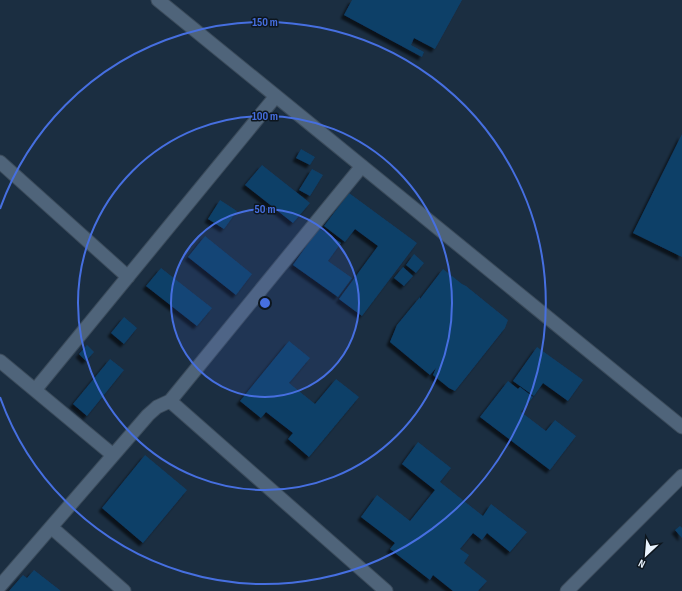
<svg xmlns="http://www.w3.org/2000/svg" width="682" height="591" font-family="'Sofia Sans Condensed',sans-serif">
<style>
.building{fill:#103f68;filter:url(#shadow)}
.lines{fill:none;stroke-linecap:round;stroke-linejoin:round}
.minor-casing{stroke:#3b4b5b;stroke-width:15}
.minor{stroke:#4f647a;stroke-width:13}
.ring{fill:none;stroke:#466fe0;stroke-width:2}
.centre{fill:#466fe0;stroke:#0d161e;stroke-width:2}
.ring-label{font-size:12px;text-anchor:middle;font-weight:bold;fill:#466fe0;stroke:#0d161e;stroke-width:3;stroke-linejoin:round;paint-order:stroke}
</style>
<defs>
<filter id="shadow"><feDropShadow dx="-3.5" dy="3.5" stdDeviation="1" flood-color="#0009"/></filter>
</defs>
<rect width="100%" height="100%" fill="#1b2e41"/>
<!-- building -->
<path class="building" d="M 352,0 L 462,0 L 435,49 L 414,38 L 411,45 L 424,52 L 422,57 L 344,15 Z
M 682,134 L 682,257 L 633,233 Z
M 301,149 L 315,157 L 310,165 L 296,158 Z
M 262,165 L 310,203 L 293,223 L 245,185 Z
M 312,169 L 323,175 L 310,196 L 299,190 Z
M 349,193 L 417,243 L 362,316 L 339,299 L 378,246 L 355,229 L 345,242 L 324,226 Z
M 220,200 L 237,211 L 224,229 L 208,219 Z
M 319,228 L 341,243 L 328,261 L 352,278 L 338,297 L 293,265 Z
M 205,236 L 252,274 L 236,295 L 188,257 Z
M 414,254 L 424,263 L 416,273 L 406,265 Z
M 403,267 L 413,276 L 404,286 L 394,278 Z
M 161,268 L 212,308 L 197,326 L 146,286 Z
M 443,269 L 462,284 L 466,286 L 508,320 L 505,328 L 455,391 L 449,388 L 433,375 L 436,368 L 430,375 L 390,342 L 397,325 L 420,297 L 420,299 Z
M 124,317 L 137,328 L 124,344 L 111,333 Z
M 289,341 L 310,358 L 289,383 L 315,404 L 336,379 L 359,397 L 309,457 L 288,439 L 293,433 L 266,412 L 261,418 L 240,401 Z
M 87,345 L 94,352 L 86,361 L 79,354 Z
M 537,347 L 583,380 L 568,401 L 543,383 L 534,396 L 513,381 Z
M 110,359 L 124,370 L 87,416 L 73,404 Z
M 508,381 L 518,389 L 520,387 L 533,397 L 521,412 L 546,431 L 555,420 L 576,436 L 550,470 L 480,417 Z
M 418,442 L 451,468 L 440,482 L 483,516 L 491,504 L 527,532 L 510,552 L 487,533 L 482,540 L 473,533 L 460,549 L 469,555 L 464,563 L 487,581 L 478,591 L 453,591 L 433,575 L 430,580 L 390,549 L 395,543 L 361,517 L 377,495 L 410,521 L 435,490 L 402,464 Z
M 145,455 L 187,490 L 143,543 L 102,508 Z
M 680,526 L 682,528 L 682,538 L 675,530 Z
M 34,570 L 61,591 L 9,591 L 23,575 L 27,578 Z"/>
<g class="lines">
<defs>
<path id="minor" d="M 158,0 L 682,427
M 0,162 L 128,277
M 0,361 L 113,455
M 35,390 L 276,96
M 170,401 L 386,591
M 51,527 L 124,591
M 0,586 L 148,415 L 157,407 L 170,401 L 362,166
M 567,591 L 682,476"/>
</defs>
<!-- minor casing -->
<use href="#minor" class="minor-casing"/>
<!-- minor -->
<use href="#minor" class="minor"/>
</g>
<!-- distance rings -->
<circle cx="265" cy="303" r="94" fill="#466fe0" fill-opacity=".12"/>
<g class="ring">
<circle cx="265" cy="303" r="94"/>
<circle cx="265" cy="303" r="187"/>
<path d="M0 209A281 281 0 1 1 0 397"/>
</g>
<circle cx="265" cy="303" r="6" class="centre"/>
<g class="ring-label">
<text x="265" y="26">150 m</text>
<text x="265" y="120">100 m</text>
<text x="265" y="213">50 m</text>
</g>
<!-- north arrow -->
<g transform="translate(646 555) rotate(206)" stroke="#0d161e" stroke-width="3" paint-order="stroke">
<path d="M0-3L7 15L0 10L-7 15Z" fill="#eaf4fe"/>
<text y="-6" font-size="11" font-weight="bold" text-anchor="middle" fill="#eaf4fe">N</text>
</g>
</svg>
